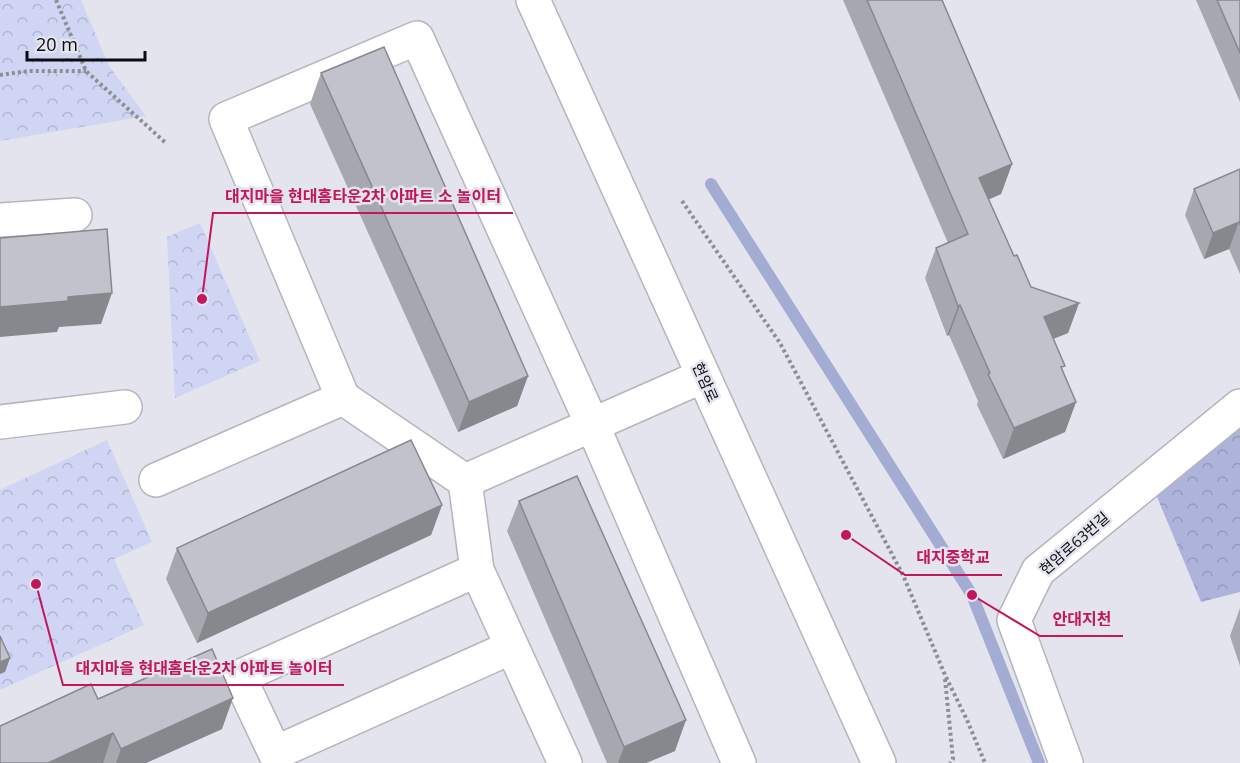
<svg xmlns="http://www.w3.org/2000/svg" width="1240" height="763" font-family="'Open Sans','Noto Sans KR',sans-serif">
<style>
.forest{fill:url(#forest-crowns)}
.park{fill:url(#park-crowns)}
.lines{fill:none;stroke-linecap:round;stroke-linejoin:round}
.stream{stroke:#a5acd3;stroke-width:12}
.minor-casing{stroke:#b4b5be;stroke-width:36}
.tertiary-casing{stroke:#b4b5be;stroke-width:36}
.path{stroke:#8d8e95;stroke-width:4;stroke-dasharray:3 3;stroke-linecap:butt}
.minor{stroke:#fff;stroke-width:33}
.tertiary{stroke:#fff;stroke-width:33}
.wall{fill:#a6a7af}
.shaded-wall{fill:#87888e}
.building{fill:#c1c2cb;stroke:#87888e;stroke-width:1.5}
.labels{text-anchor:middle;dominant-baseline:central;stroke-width:5;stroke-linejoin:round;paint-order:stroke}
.street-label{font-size:15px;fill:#0b0c0f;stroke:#e3e4ee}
.leader{fill:none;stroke:#c2185b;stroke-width:2}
.callout-dot{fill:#c2185b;stroke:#e3e4ee;stroke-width:2}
.callout-label{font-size:16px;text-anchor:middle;font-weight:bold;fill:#c2185b;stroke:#e3e4ee;stroke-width:5;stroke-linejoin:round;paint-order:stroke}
</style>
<defs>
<pattern id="forest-crowns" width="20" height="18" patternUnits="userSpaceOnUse" patternTransform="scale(1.5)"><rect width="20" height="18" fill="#adb3db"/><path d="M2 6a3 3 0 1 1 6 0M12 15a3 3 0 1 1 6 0" fill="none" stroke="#9499bb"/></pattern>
<pattern id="park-crowns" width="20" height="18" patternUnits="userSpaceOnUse" patternTransform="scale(1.5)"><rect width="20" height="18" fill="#d0d5f4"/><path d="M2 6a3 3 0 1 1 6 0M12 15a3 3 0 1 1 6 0" fill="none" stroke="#b1b6d0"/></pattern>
</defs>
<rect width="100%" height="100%" fill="#e3e4ee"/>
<!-- forest -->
<path class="forest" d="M 1240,421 L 1240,592 L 1201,602 L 1152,485 Z"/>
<!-- park -->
<path class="park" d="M 0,0 L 81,0 L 109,66 L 146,116 L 0,141 Z
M 200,223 L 260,361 L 175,398 L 167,237 Z
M 107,440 L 152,542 L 114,559 L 144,625 L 0,690 L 0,490 Z"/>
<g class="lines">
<!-- stream -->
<path class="stream" d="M 711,184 L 972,595 L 1039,763"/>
<defs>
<path id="minor" d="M 0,220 L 75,215
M 0,422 L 125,407
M 156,480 L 343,398
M 465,481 L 343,398 L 226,119 L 417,38 L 592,424 L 739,763
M 477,570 L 239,677 L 275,753 L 512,647
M 565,763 L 477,570 L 465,481 L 703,376"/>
<path id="tertiary" d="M 533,0 L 879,763
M 1066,763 L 1014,620 L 1038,571 L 1240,406"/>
</defs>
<!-- minor casing -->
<use href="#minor" class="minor-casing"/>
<!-- tertiary casing -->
<use href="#tertiary" class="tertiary-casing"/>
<!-- path -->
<path class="path" d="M 56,0 L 86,71 L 167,144
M 0,75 L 28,71 L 86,71
M 682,201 L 780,343 L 903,575 L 945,675 L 967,720 L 985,763
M 945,679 L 953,759 L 950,763"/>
<!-- minor -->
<use href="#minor" class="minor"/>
<!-- tertiary -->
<use href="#tertiary" class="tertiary"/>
</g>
<!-- wall -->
<path class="wall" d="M 843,0 L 942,0 L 1012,164 L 1001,194 L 988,200 L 1014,256 L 1031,287 L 1079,303 L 1068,333 L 1053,339 L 1063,371 L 1076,402 L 1065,432 L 1003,459 L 977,405 L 978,401 L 949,335 L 947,336 L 925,278 L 936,248 L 948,243 Z
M 1196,0 L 1240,0 L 1240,102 Z
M 321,73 L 528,376 L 517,406 L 458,432 L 310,104 Z
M 1240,169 L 1240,274 L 1229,249 L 1204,259 L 1185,215 L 1194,189 Z
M 519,501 L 675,751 L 646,763 L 607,763 L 507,531 Z
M 442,505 L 431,535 L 197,643 L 166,579 L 177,548 Z
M 1240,608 L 1240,666 L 1230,636 Z
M 98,699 L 222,729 L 146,763 L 0,763 Z"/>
<!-- shaded-wall -->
<path class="shaded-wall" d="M 1012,164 L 1001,194 L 968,208 L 979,178 Z
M 1239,222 L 1229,249 L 1204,259 L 1213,233 Z
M 112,293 L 101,324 L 59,327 L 57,332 L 0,337 L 0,307 L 68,297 Z
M 1079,303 L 1068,333 L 1033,347 L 1044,317 Z
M 960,305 L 949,335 L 947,336 L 958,306 Z
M 528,376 L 517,406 L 458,432 L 469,402 Z
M 1076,402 L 1065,432 L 1003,459 L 1014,428 Z
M 442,505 L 431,535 L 197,643 L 208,613 Z
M 10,658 L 5,672 L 0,674 L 0,662 Z
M 233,698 L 222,729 L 146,763 L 116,763 L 121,749 Z
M 686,720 L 675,751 L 646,763 L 618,763 L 624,747 Z
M 113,733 L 103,763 L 48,763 Z"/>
<!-- building -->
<path class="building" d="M 867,0 L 942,0 L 1012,164 L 979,178 L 1014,256 L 1017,255 L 1031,287 L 1079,303 L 1044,317 L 1065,366 L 1061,367 L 1076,402 L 1014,428 L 988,374 L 990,373 L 960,305 L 958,306 L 936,248 L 968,234 Z
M 1217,0 L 1240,0 L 1240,53 Z
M 384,47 L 528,376 L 469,402 L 321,73 Z
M 1240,169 L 1240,225 L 1239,222 L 1213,233 L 1194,189 Z
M 107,229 L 112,293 L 68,297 L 68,301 L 0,307 L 0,238 Z
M 411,440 L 442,505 L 208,613 L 177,548 Z
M 577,476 L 686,720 L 624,747 L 519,501 Z
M 0,636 L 10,658 L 0,662 Z
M 212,649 L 233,698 L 121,749 L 113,733 L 48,763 L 0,763 L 0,726 L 91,684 L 98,699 Z"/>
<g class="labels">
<!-- street labels -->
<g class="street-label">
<text transform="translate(706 382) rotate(66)">현암로</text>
<text transform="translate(1074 543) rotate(-41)">현암로63번길</text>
</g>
</g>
<!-- callouts -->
<path class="leader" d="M202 299L213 213H513M846 535L905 575H1002M972 595L1040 636H1123M36 584L63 685H344"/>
<g class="callout-dot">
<circle cx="202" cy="299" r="6"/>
<circle cx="846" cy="535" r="6"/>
<circle cx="972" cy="595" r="6"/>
<circle cx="36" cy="584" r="6"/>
</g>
<g class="callout-label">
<text x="363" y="202">대지마을 현대홈타운2차 아파트 소 놀이터</text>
<text x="953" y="563">대지중학교</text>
<text x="1082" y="625">안대지천</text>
<text x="204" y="674">대지마을 현대홈타운2차 아파트 놀이터</text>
</g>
<!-- scale -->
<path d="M27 51v9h118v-9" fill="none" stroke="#0b0c0f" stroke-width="3"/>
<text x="36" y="51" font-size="18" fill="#0b0c0f" stroke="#e3e4ee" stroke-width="4.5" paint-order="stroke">20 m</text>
</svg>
